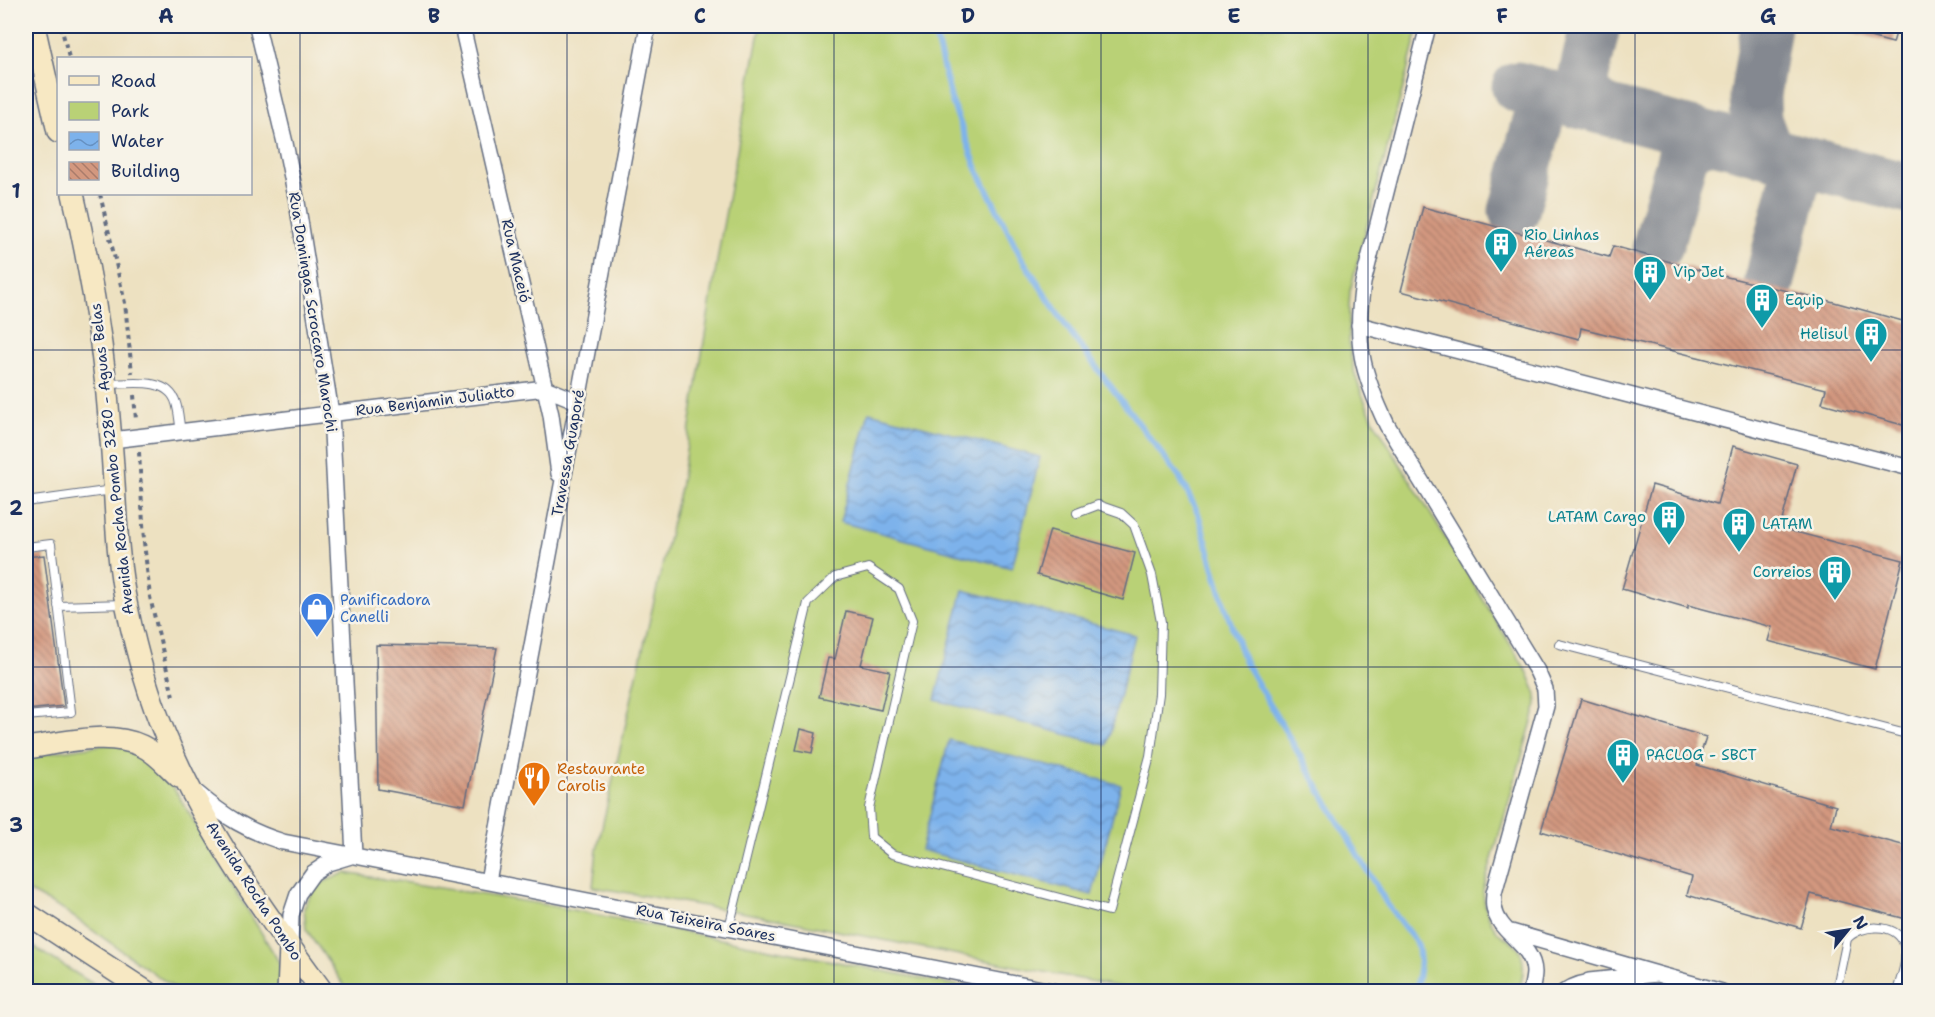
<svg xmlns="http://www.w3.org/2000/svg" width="1935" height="1017" font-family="'Shantell Sans',sans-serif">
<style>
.green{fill:#b9d176;stroke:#6a806a;stroke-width:1.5}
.water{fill:url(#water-waves);stroke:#4c70a4;stroke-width:1.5}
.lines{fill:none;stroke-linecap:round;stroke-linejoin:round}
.stream{stroke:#7db2eb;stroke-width:6}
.taxiway{stroke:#848890;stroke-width:51}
.building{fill:url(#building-back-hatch)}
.service-casing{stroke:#646d81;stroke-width:10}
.minor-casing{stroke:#646d81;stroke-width:18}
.secondary-casing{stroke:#646d81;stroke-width:24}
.path{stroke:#646d81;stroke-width:4;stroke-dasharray:4.5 4.5;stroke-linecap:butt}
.service{stroke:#fff;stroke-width:8}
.minor{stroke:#fff;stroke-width:15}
.secondary{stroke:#f7e8c3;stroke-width:21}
.grid{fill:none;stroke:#1b2f5e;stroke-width:1.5;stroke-opacity:0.55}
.labels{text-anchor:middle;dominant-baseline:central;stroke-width:5;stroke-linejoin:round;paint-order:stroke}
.culture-label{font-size:15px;fill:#0d838f;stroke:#f7f3e8;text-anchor:start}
.street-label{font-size:15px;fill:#1b2f5e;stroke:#f7f3e8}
.shop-label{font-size:15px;fill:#366cbe;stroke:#f7f3e8;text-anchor:start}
.food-label{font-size:15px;fill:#c56008;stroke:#f7f3e8;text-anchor:start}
.neatline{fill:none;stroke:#1b2f5e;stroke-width:2}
.grid-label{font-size:20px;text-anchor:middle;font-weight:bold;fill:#1b2f5e}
</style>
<defs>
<pattern id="water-waves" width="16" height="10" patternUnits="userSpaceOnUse" patternTransform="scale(1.5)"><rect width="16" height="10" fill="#7db2eb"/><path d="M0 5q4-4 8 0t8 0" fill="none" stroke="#6691c2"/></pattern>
<pattern id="building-back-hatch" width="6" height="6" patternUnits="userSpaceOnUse" patternTransform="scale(1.5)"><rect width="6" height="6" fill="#d3987f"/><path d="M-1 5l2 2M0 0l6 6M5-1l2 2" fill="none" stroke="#aa7c6b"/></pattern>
</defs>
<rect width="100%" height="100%" fill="#f7f3e8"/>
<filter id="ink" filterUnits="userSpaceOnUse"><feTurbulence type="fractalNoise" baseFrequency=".0167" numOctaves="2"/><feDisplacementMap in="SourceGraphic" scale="12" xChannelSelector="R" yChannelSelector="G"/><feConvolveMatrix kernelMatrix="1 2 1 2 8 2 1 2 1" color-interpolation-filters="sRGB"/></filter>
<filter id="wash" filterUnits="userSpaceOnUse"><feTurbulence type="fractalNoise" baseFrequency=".008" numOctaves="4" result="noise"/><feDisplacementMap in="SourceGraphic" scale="24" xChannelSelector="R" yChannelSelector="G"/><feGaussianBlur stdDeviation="1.35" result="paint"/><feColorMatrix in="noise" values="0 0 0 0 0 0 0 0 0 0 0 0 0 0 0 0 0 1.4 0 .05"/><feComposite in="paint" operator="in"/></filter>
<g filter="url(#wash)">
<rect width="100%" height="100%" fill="#ede1c1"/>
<!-- green -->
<path class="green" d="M 760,26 L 1419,26 L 1350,291 C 1346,348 1349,371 1375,423 L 1528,673 L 1535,690 L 1537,704 L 1483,890 C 1484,907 1488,922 1500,934 C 1505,938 1512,941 1516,945 C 1527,958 1523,977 1519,991 L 1141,991 L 757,915 L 593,887 L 597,849 L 680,488 L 721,237 Z
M 116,743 L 153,759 L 172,785 L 279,962 L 282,981 L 279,991 L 179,991 L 65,911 L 26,890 L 26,756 Z
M 345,873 L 542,904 L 985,991 L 348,991 L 306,929 L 304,908 L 316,885 Z
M 26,942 L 104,991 L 26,991 Z"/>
<!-- water -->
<path class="water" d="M 869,412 L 1040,457 L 1012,568 L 840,522 Z
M 963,590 L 1135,635 L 1107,745 L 935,700 Z
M 949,740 L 1121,785 L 1092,895 L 921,850 Z"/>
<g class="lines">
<!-- stream -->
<path class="stream" d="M 933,26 L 951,99 L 977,169 L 1021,257 L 1072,335 L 1180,478 L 1198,513 L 1224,604 L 1245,662 L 1387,904 L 1418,945 L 1420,963 L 1416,992"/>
<!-- taxiway -->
<path class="taxiway" d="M 1595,26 L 1582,83 L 1585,96 L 1604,109
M 1766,26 L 1755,96 L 1756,120 L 1768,152
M 1517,87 L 1910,189
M 1514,211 L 1540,113 C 1545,103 1553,101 1563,99
M 1658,245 L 1683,155 L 1694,143 L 1712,138
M 1770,280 L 1794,184 C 1800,171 1807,168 1820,165"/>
</g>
<g id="blocks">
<!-- building -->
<path class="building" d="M 1847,26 L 1898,26 L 1893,43 L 1847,31 Z
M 1423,207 L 1609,257 L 1613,246 L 1710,273 L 1834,302 L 1910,323 L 1910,427 L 1822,403 L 1826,389 L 1581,328 L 1579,339 L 1401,291 Z
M 1733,446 L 1797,464 L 1780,528 L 1903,560 L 1875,669 L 1768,641 L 1772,627 L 1688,605 L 1688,608 L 1622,589 L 1652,485 L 1717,504 Z
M 1050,530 L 1135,553 L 1123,600 L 1037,575 Z
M 44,555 L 64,706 L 26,710 L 26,557 Z
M 846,611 L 873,617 L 861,665 L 890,671 L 881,710 L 819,697 L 828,658 L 835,659 Z
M 376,645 L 497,648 L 465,805 L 378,789 Z
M 1581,699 L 1706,737 L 1697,765 L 1836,806 L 1831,826 L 1910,847 L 1910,920 L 1811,894 L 1801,928 L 1687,895 L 1692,877 L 1541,831 Z
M 801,729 L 816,733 L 812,753 L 796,750 Z"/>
</g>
</g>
<g filter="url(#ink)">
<use href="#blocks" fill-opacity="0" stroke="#646d81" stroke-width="1.5"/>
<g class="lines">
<defs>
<path id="service" d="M 108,384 C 129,384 168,376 176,403 C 179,412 179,422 181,432
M 26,502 L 113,490
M 26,547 L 51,544 L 71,712 L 26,716
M 58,606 L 125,604
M 1559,644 L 1910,735
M 729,928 L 808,603 L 835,577 L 868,568 L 899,589 L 912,621 L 869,808 L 871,837 L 892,854 L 1109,911 L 1150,756 L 1159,694 L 1161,622 L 1152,575 L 1134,525 L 1121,513 L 1098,505 L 1077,513
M 1836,992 L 1847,939 C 1860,924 1896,922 1904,944 C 1909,959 1901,977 1897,992"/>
<path id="minor" d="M 257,26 L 285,143 L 297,202 L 331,413 L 354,855
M 462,26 L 551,415 L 559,474
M 1428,26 L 1363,283 C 1354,342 1362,373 1387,425 L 1537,671 L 1545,689 L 1546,706 L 1494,893 C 1494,897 1493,903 1494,907 C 1498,934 1533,943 1534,972 C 1534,978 1532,985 1531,992
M 1359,325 L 1910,468
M 112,440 L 545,388 L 577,401
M 197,793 C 225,817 248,831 283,842 L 1057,992
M 488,881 L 648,26
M 1511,932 L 1657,974
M 290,947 L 291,915 L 298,894 L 313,873 L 328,863 L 351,856
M 1589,981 L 1657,974 L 1722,992
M 1564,992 C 1584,979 1605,979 1626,992"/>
<path id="secondary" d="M 34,26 L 58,132
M 73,194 C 92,275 105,356 111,440 C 116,495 115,552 127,607 C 136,651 148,695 166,737 C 204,829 264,912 323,992
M 26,748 C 62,743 108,730 142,746 C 157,753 167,766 179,777
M 26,913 L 147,992
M 288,992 L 290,947"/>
</defs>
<!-- service casing -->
<use href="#service" class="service-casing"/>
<!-- minor casing -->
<use href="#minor" class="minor-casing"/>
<!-- secondary casing -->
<use href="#secondary" class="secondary-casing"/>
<!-- path -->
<path class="path" d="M 61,26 L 69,58
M 100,194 L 125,303 L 132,373
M 134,395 L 136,420
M 139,452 L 144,542 L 150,597 L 173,696"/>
<!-- service -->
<use href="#service" class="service"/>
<!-- minor -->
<use href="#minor" class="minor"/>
<!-- secondary -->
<use href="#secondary" class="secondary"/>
</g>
</g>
<!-- grid -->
<path class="grid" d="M 300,26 L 300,992M 567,26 L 567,992M 834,26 L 834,992M 1101,26 L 1101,992M 1368,26 L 1368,992M 1635,26 L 1635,992M 26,350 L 1910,350M 26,667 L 1910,667"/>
<!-- icons -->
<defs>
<symbol id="building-pin" viewBox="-11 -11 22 30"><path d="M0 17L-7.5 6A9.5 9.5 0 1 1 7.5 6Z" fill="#0f9aa8" stroke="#f7f3e8"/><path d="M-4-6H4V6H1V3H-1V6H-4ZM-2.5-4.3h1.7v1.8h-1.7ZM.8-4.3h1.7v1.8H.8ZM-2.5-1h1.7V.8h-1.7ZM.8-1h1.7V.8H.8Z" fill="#fff"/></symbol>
<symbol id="shop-pin" viewBox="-11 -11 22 30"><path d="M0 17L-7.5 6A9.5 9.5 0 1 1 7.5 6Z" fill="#3f7fe0" stroke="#f7f3e8"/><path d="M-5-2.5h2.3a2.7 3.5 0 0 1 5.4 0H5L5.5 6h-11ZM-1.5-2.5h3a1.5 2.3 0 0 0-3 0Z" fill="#fff"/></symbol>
<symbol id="restaurant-pin" viewBox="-11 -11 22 30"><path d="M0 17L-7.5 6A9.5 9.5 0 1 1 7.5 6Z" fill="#e8710a" stroke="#f7f3e8"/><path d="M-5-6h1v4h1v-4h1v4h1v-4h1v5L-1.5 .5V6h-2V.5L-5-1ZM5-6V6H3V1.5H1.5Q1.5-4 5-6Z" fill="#fff"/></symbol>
</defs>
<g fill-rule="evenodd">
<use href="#building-pin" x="1482" y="225" width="38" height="52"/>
<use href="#building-pin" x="1631" y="253" width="38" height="52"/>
<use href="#building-pin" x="1743" y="281" width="38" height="52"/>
<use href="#building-pin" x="1852" y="315" width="38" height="52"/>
<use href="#building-pin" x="1650" y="498" width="38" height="52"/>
<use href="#building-pin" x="1720" y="505" width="38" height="52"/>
<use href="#building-pin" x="1816" y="553" width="38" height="52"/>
<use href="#shop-pin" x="298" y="590" width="38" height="52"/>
<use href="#building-pin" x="1604" y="736" width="38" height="52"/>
<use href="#restaurant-pin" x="515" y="759" width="38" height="52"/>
</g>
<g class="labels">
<!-- culture labels -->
<g class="culture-label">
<text x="1524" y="235">Rio Linhas<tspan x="1524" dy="17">Aéreas</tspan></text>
<text x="1673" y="272">Vip Jet</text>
<text x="1785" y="300">Equip</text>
<text x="1848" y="334" text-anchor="end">Helisul</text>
<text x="1646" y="517" text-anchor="end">LATAM Cargo</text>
<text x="1762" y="524">LATAM</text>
<text x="1812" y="572" text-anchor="end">Correios</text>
<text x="1646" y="755">PACLOG - SBCT</text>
</g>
<!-- street labels -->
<g class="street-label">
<text transform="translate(516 261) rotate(77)">Rua Maceió</text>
<text transform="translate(313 312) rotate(81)">Rua Domingas Scroccaro Marochi</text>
<text transform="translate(435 401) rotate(-7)">Rua Benjamin Juliatto</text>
<text transform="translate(568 453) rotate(-80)">Travessa Guaporé</text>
<text transform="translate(112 459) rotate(-96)">Avenida Rocha Pombo 3280 - Aguas Belas</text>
<text transform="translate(254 891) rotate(57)">Avenida Rocha Pombo</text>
<text transform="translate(706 923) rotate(11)">Rua Teixeira Soares</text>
</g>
<!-- shop labels -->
<g class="shop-label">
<text x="340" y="600">Panificadora<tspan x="340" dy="17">Canelli</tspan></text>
</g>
<!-- food labels -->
<g class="food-label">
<text x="557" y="769">Restaurante<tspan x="557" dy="17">Carolis</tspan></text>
</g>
</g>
<!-- margin -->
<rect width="1935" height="1017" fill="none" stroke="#f7f3e8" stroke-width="66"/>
<!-- legend -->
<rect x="57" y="57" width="195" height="138" fill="#f7f3e8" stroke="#9fa5b1" stroke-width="1.5"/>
<rect x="69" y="76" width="30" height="9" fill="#f7e8c3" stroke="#9fa5b1" stroke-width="1.5"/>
<text x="111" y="87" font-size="18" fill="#1b2f5e">Road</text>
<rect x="69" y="102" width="30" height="18" fill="#b9d176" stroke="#9fa5b1" stroke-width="1.5"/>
<text x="111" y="117" font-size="18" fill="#1b2f5e">Park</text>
<rect x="69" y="132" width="30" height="18" fill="url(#water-waves)" stroke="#9fa5b1" stroke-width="1.5"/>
<text x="111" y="147" font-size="18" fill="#1b2f5e">Water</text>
<rect x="69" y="162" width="30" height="18" fill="url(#building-back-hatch)" stroke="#9fa5b1" stroke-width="1.5"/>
<text x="111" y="177" font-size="18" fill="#1b2f5e">Building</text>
<!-- north arrow -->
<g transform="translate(1848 930) rotate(60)" stroke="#f7f3e8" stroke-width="4.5" paint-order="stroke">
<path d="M0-4.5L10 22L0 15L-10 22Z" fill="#1b2f5e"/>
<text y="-9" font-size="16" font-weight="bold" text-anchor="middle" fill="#1b2f5e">N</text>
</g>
<rect x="33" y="33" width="1869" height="951" class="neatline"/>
<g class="grid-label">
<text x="166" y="23">A</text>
<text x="434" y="23">B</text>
<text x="700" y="23">C</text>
<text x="968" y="23">D</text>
<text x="1234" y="23">E</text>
<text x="1502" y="23">F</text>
<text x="1768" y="23">G</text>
<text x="16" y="198">1</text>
<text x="16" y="515">2</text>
<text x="16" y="832">3</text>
</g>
</svg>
